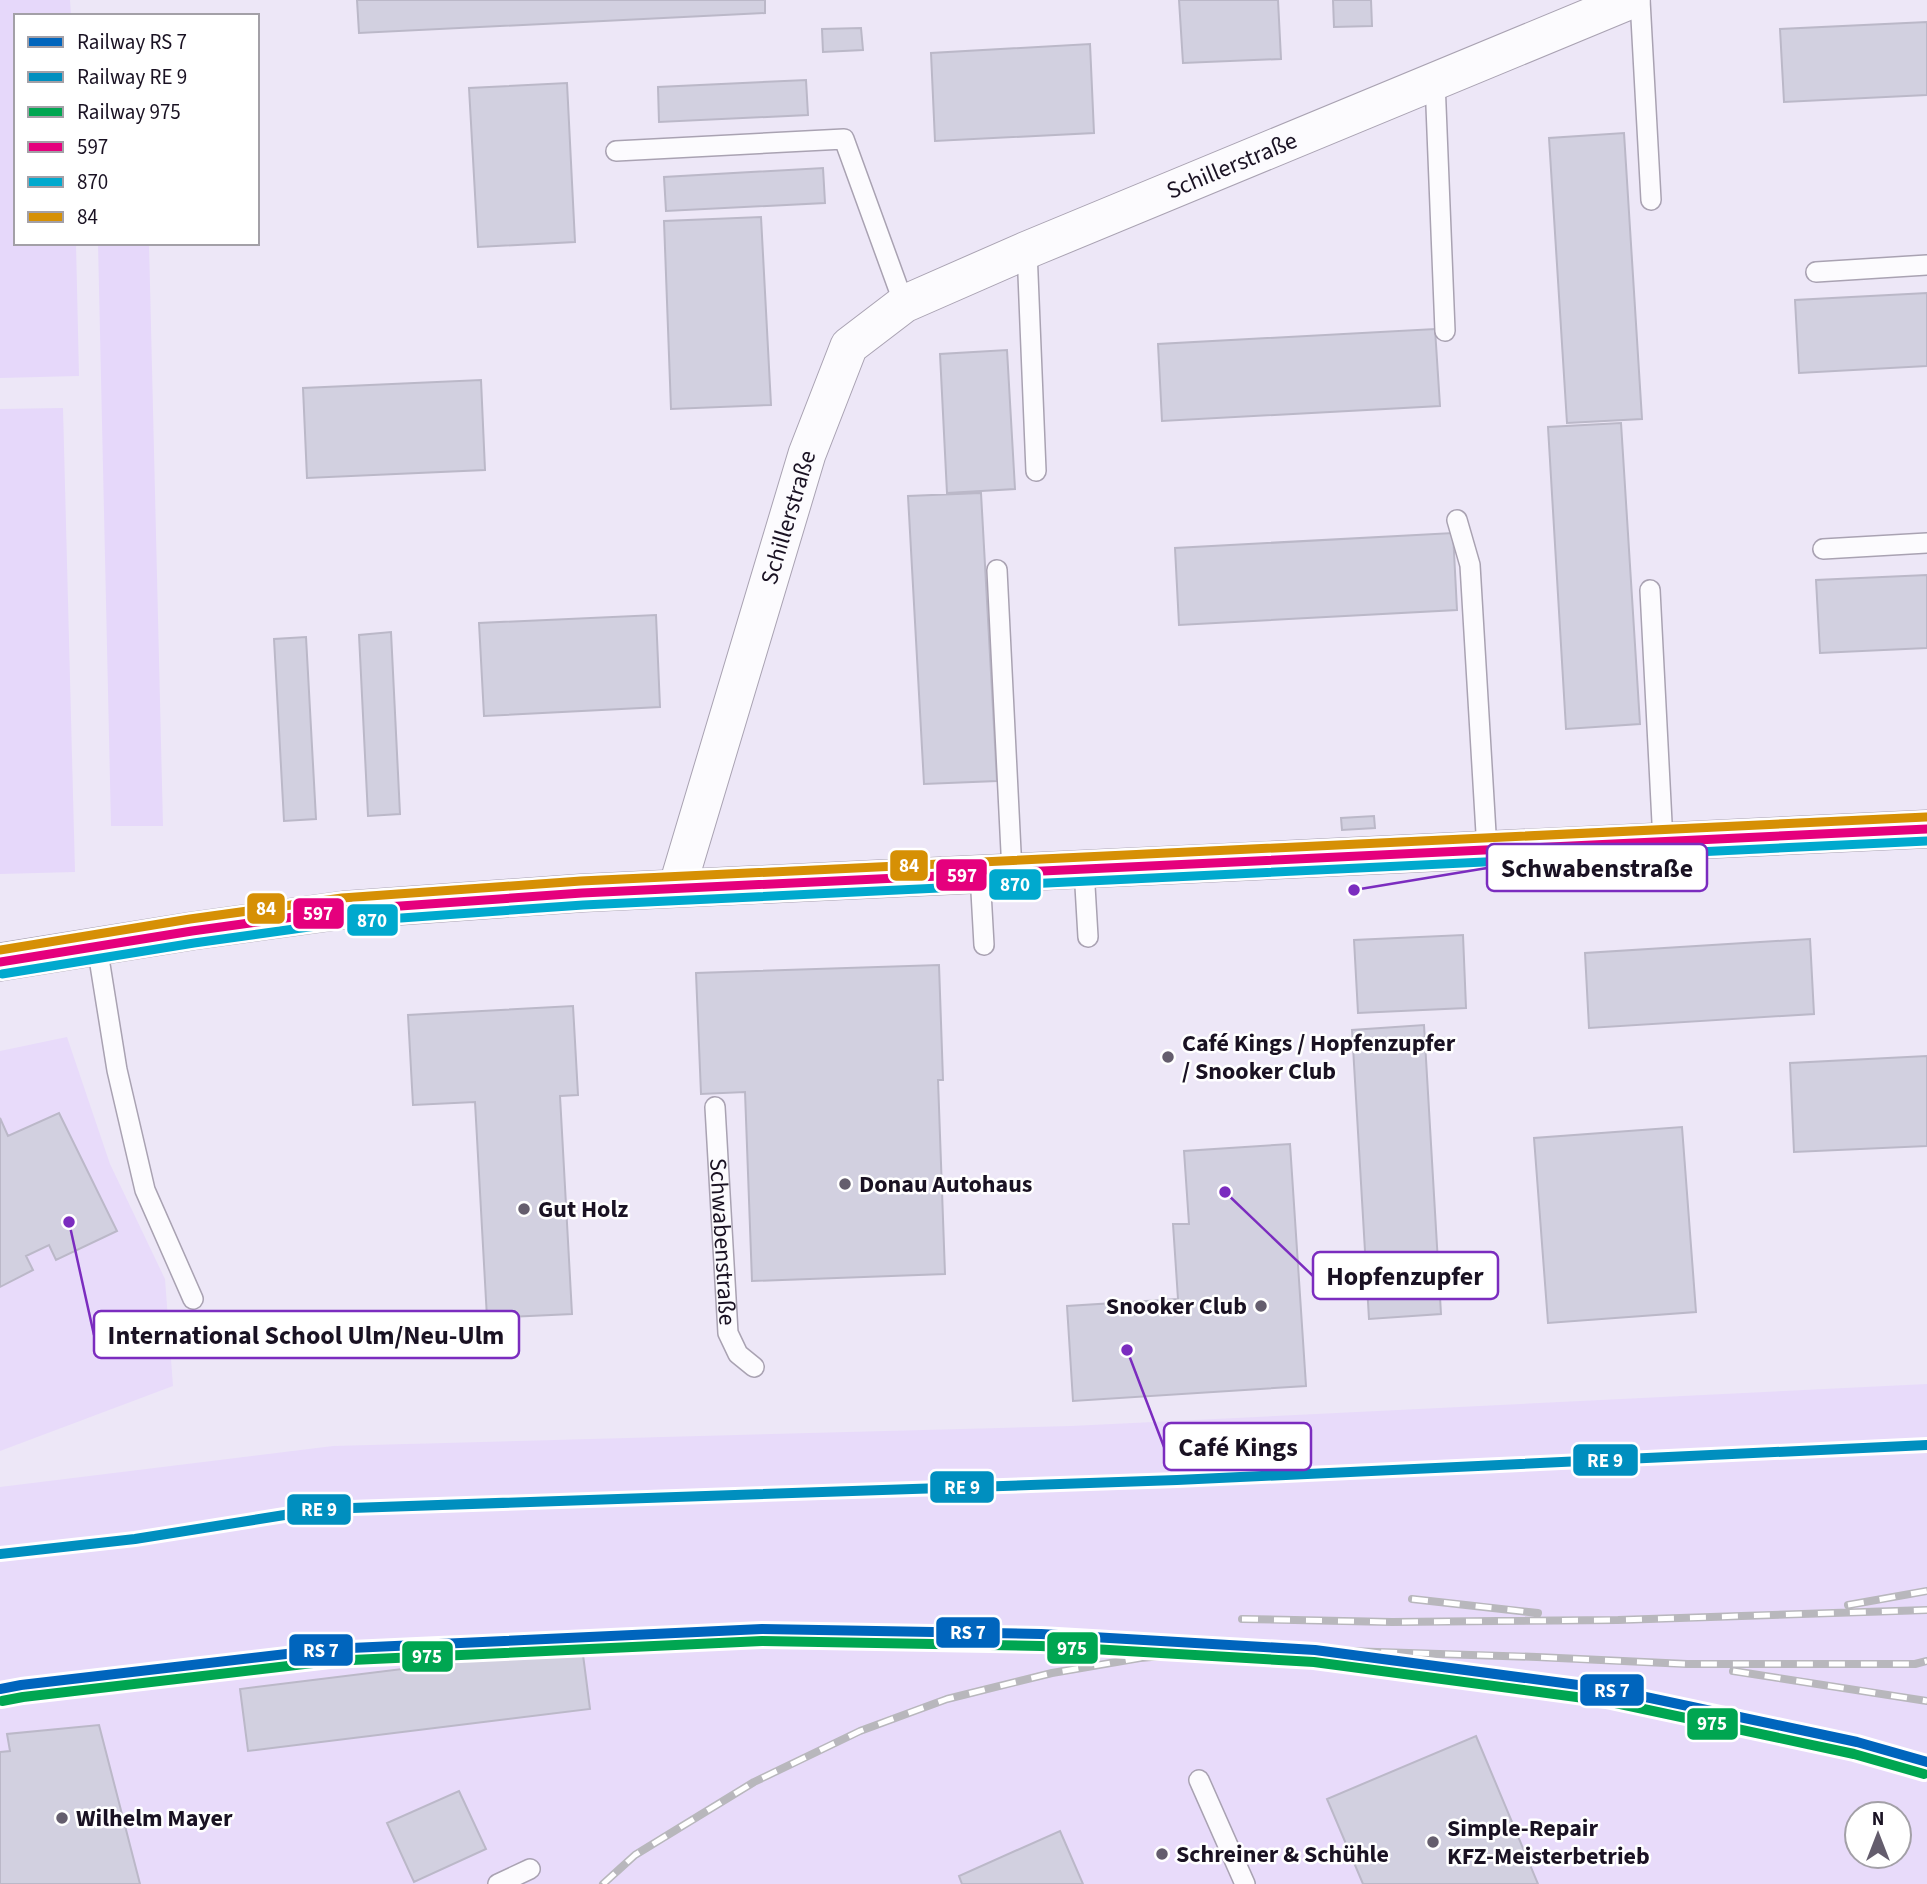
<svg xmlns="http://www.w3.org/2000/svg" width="1927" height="1884" font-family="'Source Sans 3',sans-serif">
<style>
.built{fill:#e8dbfa;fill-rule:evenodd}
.green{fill:#e6d8fa}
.building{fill:#d2d0e0;stroke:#bbb8c8;stroke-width:2}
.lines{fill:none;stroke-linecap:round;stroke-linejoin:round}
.lane-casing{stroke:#a9a2b2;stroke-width:22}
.street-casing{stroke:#a9a2b2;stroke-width:39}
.lane{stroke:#fcfbfe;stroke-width:19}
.street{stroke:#fcfbfe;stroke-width:37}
.rail-casing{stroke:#b8b7bc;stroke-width:8}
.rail{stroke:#fff;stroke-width:5;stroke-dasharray:16;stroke-linecap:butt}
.bus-1-casing{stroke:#fff;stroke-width:14}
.bus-2-casing{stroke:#fff;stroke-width:14}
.bus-3-casing{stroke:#fff;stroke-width:14}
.bus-1{stroke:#e5007d;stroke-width:9}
.bus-2{stroke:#00a9ce;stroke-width:9}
.bus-3{stroke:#d69005;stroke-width:9}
.rail-1-casing{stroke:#fff;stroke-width:16}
.rail-2-casing{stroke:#fff;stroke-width:16}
.rail-3-casing{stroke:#fff;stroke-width:16}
.rail-1{stroke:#0065bd;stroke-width:10}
.rail-2{stroke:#008fbf;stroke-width:10}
.rail-3{stroke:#00a651;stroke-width:10}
.poi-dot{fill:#645d6d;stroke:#fff;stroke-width:2.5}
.labels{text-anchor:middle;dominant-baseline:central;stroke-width:5;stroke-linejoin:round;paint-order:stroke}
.street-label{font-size:24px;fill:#1a1223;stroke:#fff}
.poi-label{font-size:24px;font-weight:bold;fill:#1a1223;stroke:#fff;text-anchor:start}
.leader{fill:none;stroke:#7b2cbf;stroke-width:2.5}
.callout-dot{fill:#7b2cbf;stroke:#fff;stroke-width:2.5}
.callout{fill:#fff;stroke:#7b2cbf;stroke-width:2.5}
.callout-label{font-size:26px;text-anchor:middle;font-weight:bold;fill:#1a1223}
.line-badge{stroke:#fff;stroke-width:2.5}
.badge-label{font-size:19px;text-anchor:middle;font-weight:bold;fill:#fff}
</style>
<rect width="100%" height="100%" fill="#ede7f7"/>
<!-- built -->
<path class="built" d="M 67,1037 L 110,1164 L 165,1279 L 173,1386 L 0,1451 L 0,1051 Z
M 1927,1384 L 1927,1884 L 0,1884 L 0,1487 L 333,1446 L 1071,1426 ZM 1857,1814 L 1899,1814 L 1899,1856 L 1857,1856 Z"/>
<!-- green -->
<path class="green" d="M 0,0 L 70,0 L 71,16 L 16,16 L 16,243 L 76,243 L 79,376 L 0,378 Z
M 98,243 L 149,243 L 163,826 L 111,826 Z
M 63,408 L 75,872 L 0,874 L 0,409 Z"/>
<!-- building -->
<path class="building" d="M 357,0 L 765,0 L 765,13 L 359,33 Z
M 1179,0 L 1278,0 L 1281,59 L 1183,63 Z
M 1333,0 L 1371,0 L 1372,26 L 1334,27 Z
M 1927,22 L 1927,95 L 1784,102 L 1780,29 Z
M 861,28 L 863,50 L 823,52 L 822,29 Z
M 1090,44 L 1094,133 L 935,141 L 931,53 Z
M 806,80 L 808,115 L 659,122 L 658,87 Z
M 567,83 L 575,242 L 478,247 L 469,88 Z
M 1624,133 L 1642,419 L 1567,423 L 1549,138 Z
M 823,168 L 825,203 L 666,211 L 664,177 Z
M 761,217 L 771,405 L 671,409 L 664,221 Z
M 1927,293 L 1927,366 L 1799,373 L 1795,300 Z
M 1435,329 L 1440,406 L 1162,421 L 1158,344 Z
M 1007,350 L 1015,489 L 947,493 L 940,354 Z
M 481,380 L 485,470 L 307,478 L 303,388 Z
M 1621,423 L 1640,724 L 1566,729 L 1548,427 Z
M 981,493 L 997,781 L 924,784 L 908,496 Z
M 1453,533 L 1457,610 L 1179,625 L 1175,548 Z
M 1927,575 L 1927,648 L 1820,653 L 1816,580 Z
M 656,615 L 660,707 L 484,716 L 479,623 Z
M 391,632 L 400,814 L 368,816 L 359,635 Z
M 306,637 L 316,819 L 284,821 L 274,639 Z
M 1374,816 L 1375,828 L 1342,830 L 1341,818 Z
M 1463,935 L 1466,1008 L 1358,1013 L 1354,940 Z
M 1810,939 L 1814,1014 L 1589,1028 L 1585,953 Z
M 939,965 L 943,1080 L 938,1080 L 945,1274 L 752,1281 L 745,1092 L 701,1094 L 696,973 Z
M 573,1006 L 578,1095 L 560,1096 L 572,1314 L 487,1318 L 475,1102 L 413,1105 L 408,1015 Z
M 1424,1025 L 1441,1314 L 1369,1319 L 1352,1030 Z
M 1927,1056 L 1927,1146 L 1794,1152 L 1790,1063 Z
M 59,1113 L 117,1231 L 56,1260 L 49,1245 L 26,1256 L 33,1270 L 0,1287 L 0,1118 L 8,1136 Z
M 1682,1127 L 1696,1312 L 1548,1323 L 1534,1138 Z
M 1290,1144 L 1306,1386 L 1073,1401 L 1067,1306 L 1178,1299 L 1173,1224 L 1189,1224 L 1184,1151 Z
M 582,1647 L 590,1709 L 248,1751 L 240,1689 Z
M 99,1725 L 140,1884 L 0,1884 L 0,1752 L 10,1751 L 7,1734 Z
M 1476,1736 L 1538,1884 L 1363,1884 L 1327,1799 Z
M 459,1791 L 486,1849 L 414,1882 L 387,1823 Z
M 1060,1831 L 1083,1884 L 962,1884 L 959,1876 Z"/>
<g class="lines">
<defs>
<g id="lane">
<path d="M 1640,0 L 1651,200"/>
<path d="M 1435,81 L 1445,331"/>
<path d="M 616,151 L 844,139 L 904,304"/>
<path d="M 1027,250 L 1036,471"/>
<path d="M 1816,272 L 1927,265"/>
<path d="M 1457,520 L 1470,565 L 1487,850"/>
<path d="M 1823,549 L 1927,543"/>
<path d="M 997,570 L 1012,872"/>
<path d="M 1650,590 L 1663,842"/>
<path d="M 1084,869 L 1088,937"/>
<path d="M 980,874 L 984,945"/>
<path d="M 97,946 L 117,1070 L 145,1190 L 193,1299"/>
<path id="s1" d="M 715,1107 L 728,1333 L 738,1354 L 754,1367"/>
<path d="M 1199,1780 L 1245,1884"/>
<path d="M 498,1884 L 530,1869"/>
</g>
<g id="street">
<path id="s2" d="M 677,888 L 807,454 L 849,346 L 904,304 L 1027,250 L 1631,0"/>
<path d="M 0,962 L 192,931 L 344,910 L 582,893 L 1927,829"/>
</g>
</defs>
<!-- lane casing -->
<use href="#lane" class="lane-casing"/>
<!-- street casing -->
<use href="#street" class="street-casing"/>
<!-- lane -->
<use href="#lane" class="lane"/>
<!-- street -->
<use href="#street" class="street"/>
<defs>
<path id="rail" d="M 1412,1599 L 1538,1613
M 1848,1605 L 1927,1591
M 1242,1619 L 1392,1622 L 1618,1620 L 1927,1610
M 1733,1671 L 1927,1701
M 603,1884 L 635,1855 L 754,1782 L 860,1731 L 947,1699 L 1052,1673 L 1140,1658 L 1208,1652 L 1315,1650 L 1537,1657 L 1687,1664 L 1915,1664 L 1927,1661"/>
</defs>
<!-- rail casing -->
<use href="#rail" class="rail-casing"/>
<!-- rail -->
<use href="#rail" class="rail"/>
<defs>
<path id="bus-1" d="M 0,962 L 192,931 L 344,910 L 582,893 L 1927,829"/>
<path id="bus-2" d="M 2,974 L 194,943 L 345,922 L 583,905 L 1927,841"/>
<path id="bus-3" d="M 0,950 L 190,919 L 342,898 L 581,881 L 1926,817"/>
</defs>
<!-- bus-1 casing -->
<use href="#bus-1" class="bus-1-casing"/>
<!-- bus-2 casing -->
<use href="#bus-2" class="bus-2-casing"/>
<!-- bus-3 casing -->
<use href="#bus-3" class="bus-3-casing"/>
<!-- bus-1 -->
<use href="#bus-1" class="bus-1"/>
<!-- bus-2 -->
<use href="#bus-2" class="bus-2"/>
<!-- bus-3 -->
<use href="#bus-3" class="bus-3"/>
<defs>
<path id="rail-1" d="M 0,1689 L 21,1685 L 329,1649 L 762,1629 L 1041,1634 L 1315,1650 L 1608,1689 L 1857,1742 L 1927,1762"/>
<path id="rail-2" d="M 0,1554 L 135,1539 L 322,1509 L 1177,1480 L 1927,1445"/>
<path id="rail-3" d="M 2,1701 L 23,1697 L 330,1661 L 762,1641 L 1041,1646 L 1314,1662 L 1606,1701 L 1854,1754 L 1924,1774"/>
</defs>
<!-- rail-1 casing -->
<use href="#rail-1" class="rail-1-casing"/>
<!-- rail-2 casing -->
<use href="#rail-2" class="rail-2-casing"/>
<!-- rail-3 casing -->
<use href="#rail-3" class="rail-3-casing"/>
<!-- rail-1 -->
<use href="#rail-1" class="rail-1"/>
<!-- rail-2 -->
<use href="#rail-2" class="rail-2"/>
<!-- rail-3 -->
<use href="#rail-3" class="rail-3"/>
</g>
<!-- markers -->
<g class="poi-dot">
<circle cx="1168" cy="1057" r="7"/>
<circle cx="845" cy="1184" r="7"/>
<circle cx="524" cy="1209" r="7"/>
<circle cx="1261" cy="1306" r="7"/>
<circle cx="62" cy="1818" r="7"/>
<circle cx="1433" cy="1842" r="7"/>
<circle cx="1162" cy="1854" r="7"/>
</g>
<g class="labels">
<!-- street labels -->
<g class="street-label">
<text stroke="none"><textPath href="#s2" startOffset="994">Schillerstraße</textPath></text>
<text stroke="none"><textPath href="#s2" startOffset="387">Schillerstraße</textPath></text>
<text stroke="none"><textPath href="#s1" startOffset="135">Schwabenstraße</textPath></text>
</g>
<!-- poi labels -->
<g class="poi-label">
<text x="1182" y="1043">Café Kings / Hopfenzupfer<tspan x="1182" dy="28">/ Snooker Club</tspan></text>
<text x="859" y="1184">Donau Autohaus</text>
<text x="538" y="1209">Gut Holz</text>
<text x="1247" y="1306" text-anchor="end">Snooker Club</text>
<text x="76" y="1818">Wilhelm Mayer</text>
<text x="1447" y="1828">Simple-Repair<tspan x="1447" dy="28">KFZ-Meisterbetrieb</tspan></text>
<text x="1176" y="1854">Schreiner &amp; Schühle</text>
</g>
</g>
<!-- callouts -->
<path class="leader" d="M1354 890L1487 868M1225 1192L1313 1276M69 1222L94 1335M1127 1350L1164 1447"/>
<g class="callout-dot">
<circle cx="1354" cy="890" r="7"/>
<circle cx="1225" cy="1192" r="7"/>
<circle cx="69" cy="1222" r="7"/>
<circle cx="1127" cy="1350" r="7"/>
</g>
<g class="callout">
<rect x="1487" y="844" width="220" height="47" rx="7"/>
<rect x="1313" y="1252" width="185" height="47" rx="7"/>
<rect x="94" y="1311" width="425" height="47" rx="7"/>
<rect x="1164" y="1423" width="147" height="47" rx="7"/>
</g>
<g class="callout-label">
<text x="1597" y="877">Schwabenstraße</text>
<text x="1405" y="1285">Hopfenzupfer</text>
<text x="306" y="1344">International School Ulm/Neu-Ulm</text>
<text x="1238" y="1456">Café Kings</text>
</g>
<g class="line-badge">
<rect x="889" y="849" width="40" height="33" rx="7" fill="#d69005"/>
<rect x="935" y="858" width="53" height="34" rx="7" fill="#e5007d"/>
<rect x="988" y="868" width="54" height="33" rx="7" fill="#00a9ce"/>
<rect x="246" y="892" width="40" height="33" rx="7" fill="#d69005"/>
<rect x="292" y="897" width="53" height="33" rx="7" fill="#e5007d"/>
<rect x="346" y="903" width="53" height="34" rx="7" fill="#00a9ce"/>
<rect x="1572" y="1443" width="67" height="34" rx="7" fill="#008fbf"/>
<rect x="929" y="1470" width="66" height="34" rx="7" fill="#008fbf"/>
<rect x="286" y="1493" width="66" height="33" rx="7" fill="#008fbf"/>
<rect x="935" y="1616" width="66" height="33" rx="7" fill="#0065bd"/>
<rect x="1046" y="1631" width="53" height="34" rx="7" fill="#00a651"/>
<rect x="288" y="1633" width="66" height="34" rx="7" fill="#0065bd"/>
<rect x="401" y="1640" width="53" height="33" rx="7" fill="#00a651"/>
<rect x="1579" y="1673" width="66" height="34" rx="7" fill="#0065bd"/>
<rect x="1686" y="1707" width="53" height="34" rx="7" fill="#00a651"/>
</g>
<g class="badge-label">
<text x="909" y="872">84</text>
<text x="962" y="882">597</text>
<text x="1015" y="891">870</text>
<text x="266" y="915">84</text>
<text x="318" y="920">597</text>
<text x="372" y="927">870</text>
<text x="1605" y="1467">RE 9</text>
<text x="962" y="1494">RE 9</text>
<text x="319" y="1516">RE 9</text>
<text x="968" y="1639">RS 7</text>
<text x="1072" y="1655">975</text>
<text x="321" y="1657">RS 7</text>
<text x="427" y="1663">975</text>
<text x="1612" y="1697">RS 7</text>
<text x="1712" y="1730">975</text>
</g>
<!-- legend -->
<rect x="14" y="14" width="245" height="231" fill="#ffffff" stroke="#a3a0a7" stroke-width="2"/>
<rect x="28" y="37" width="35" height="10" fill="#0065bd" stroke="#a3a0a7" stroke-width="2"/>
<text x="77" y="49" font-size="21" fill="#1a1223">Railway RS 7</text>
<rect x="28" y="72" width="35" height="10" fill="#008fbf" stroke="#a3a0a7" stroke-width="2"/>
<text x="77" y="84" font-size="21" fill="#1a1223">Railway RE 9</text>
<rect x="28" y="107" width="35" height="10" fill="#00a651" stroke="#a3a0a7" stroke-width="2"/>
<text x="77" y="119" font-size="21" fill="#1a1223">Railway 975</text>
<rect x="28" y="142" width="35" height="10" fill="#e5007d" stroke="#a3a0a7" stroke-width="2"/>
<text x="77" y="154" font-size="21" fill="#1a1223">597</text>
<rect x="28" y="177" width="35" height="10" fill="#00a9ce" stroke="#a3a0a7" stroke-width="2"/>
<text x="77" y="189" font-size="21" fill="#1a1223">870</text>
<rect x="28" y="212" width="35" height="10" fill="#d69005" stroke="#a3a0a7" stroke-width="2"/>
<text x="77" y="224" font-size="21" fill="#1a1223">84</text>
<!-- north arrow -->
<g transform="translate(1878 1835)"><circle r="33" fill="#ffffff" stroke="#a3a0a7" stroke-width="2"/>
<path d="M0-5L12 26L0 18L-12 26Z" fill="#645d6d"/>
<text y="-10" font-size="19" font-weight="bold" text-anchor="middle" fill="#1a1223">N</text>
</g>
</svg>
